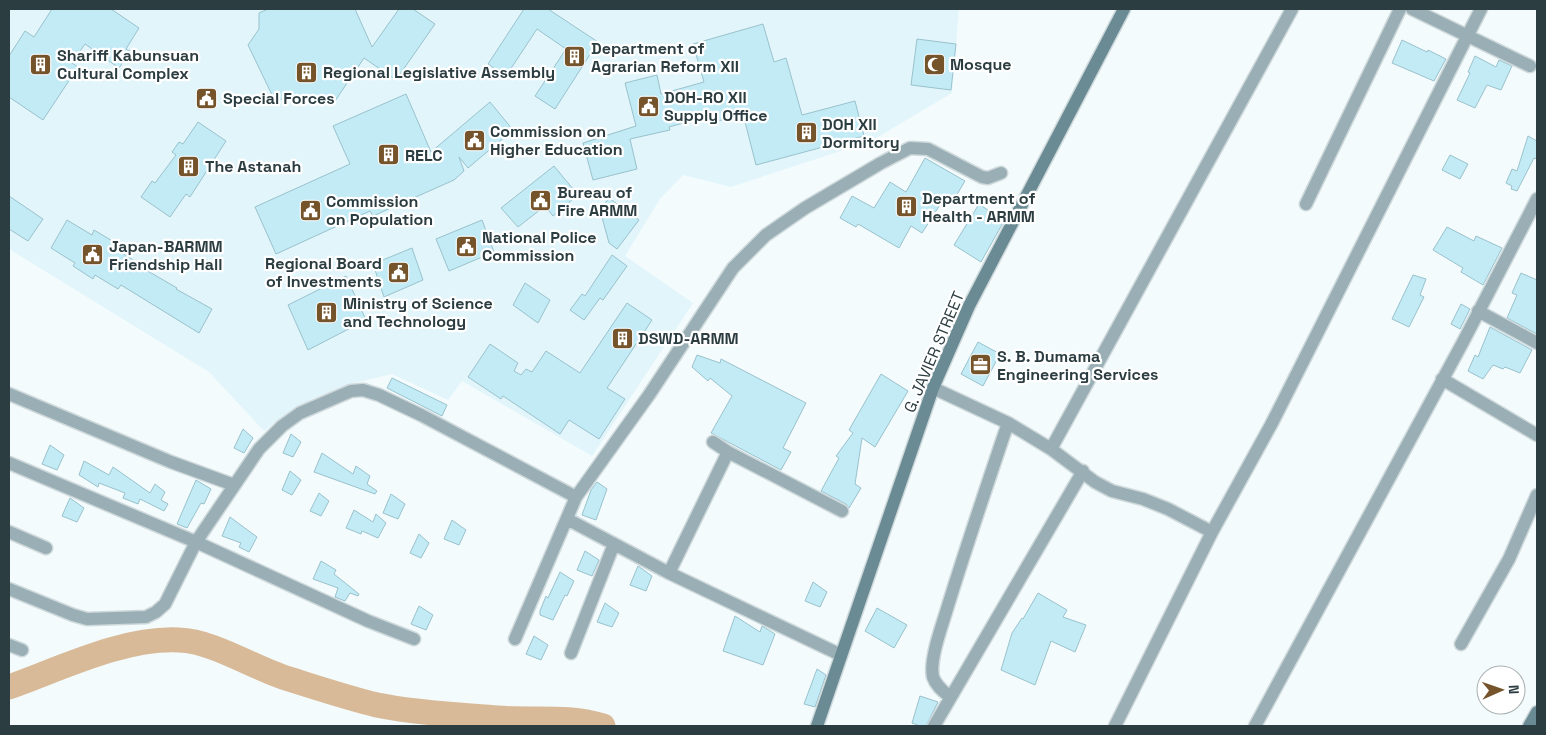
<svg xmlns="http://www.w3.org/2000/svg" width="1546" height="735" font-family="'Space Grotesk',sans-serif">
<style>
.built{fill:#e2f5fb}
.lines{fill:none;stroke-linecap:round;stroke-linejoin:round}
.river{stroke:#d8ba98;stroke-width:25}
.building{fill:#c2ebf6;stroke:#9ac2cc}
.street-casing{stroke:#cfd9db;stroke-width:15}
.secondary-casing{stroke:#cfd9db;stroke-width:15}
.street{stroke:#99afb5;stroke-width:12}
.secondary{stroke:#6a8b94;stroke-width:12}
.labels{text-anchor:middle;dominant-baseline:central;stroke-width:4.5;stroke-linejoin:round;paint-order:stroke}
.poi-label{font-size:16px;font-weight:bold;fill:#2c3d41;stroke:#fff;text-anchor:start}
.street-label{font-size:16px;fill:#2c3d41;stroke:#fff}
</style>
<rect width="100%" height="100%" fill="#f3fbfd"/>
<!-- built -->
<path class="built" d="M 9,9 L 959,9 L 952,93 L 871,141 L 731,187 L 683,175 L 660,199 L 625,256 L 693,303 L 592,456 L 462,381 L 448,400 L 392,374 L 350,384 L 312,399 L 287,413 L 264,431 L 209,372 L 9,249 Z"/>
<g class="lines">
<!-- river -->
<path class="river" d="M 9,687 C 60,669 124,637 179,640 C 214,641 255,669 289,679 C 318,688 348,698 377,705 C 416,713 458,715 497,718 C 533,721 568,715 603,726"/>
</g>
<!-- building -->
<path class="building" d="M 52,9 L 111,9 L 139,28 L 126,49 L 130,51 L 119,68 L 85,44 L 72,63 L 78,67 L 43,120 L 9,97 L 9,56 L 25,31 L 34,37 Z
M 268,9 L 355,9 L 372,47 L 399,9 L 413,9 L 435,24 L 396,80 L 364,58 L 335,101 L 274,99 L 248,45 L 259,29 L 259,13 Z
M 524,9 L 548,9 L 598,42 L 555,109 L 535,96 L 566,49 L 537,29 L 506,76 L 488,64 Z
M 763,24 L 774,62 L 786,58 L 802,115 L 855,101 L 864,136 L 756,165 L 743,114 L 711,123 L 709,116 L 669,127 L 670,130 L 630,139 L 637,169 L 593,180 L 583,143 L 636,126 L 625,83 L 657,75 L 661,94 L 704,82 L 693,44 Z
M 917,39 L 956,44 L 951,90 L 911,85 Z
M 1402,40 L 1427,52 L 1428,50 L 1446,59 L 1434,81 L 1392,63 Z
M 1475,56 L 1496,67 L 1499,60 L 1512,66 L 1501,90 L 1487,85 L 1475,108 L 1457,100 L 1470,73 L 1468,72 Z
M 406,94 L 431,152 L 490,102 L 513,130 L 468,168 L 459,157 L 464,171 L 454,180 L 373,216 L 370,211 L 276,254 L 255,207 L 350,164 L 333,126 Z
M 198,122 L 226,141 L 190,197 L 186,194 L 170,217 L 141,197 L 152,181 L 155,183 L 176,155 L 172,152 L 179,142 L 183,144 Z
M 1528,136 L 1537,141 L 1537,159 L 1534,158 L 1517,191 L 1511,189 L 1512,186 L 1506,183 L 1512,169 L 1517,171 Z
M 1450,155 L 1468,164 L 1460,179 L 1442,170 Z
M 925,158 L 965,181 L 953,201 L 945,197 L 922,233 L 911,226 L 899,248 L 858,224 L 856,227 L 840,218 L 852,196 L 874,208 L 890,182 L 906,192 Z
M 554,166 L 578,195 L 553,216 L 545,206 L 518,227 L 501,208 Z
M 9,196 L 43,219 L 28,241 L 9,229 Z
M 609,198 L 639,220 L 617,249 L 609,243 L 600,210 Z
M 979,204 L 1004,221 L 981,262 L 954,245 Z
M 67,220 L 92,235 L 94,230 L 114,242 L 112,247 L 135,261 L 134,263 L 177,288 L 176,289 L 212,309 L 199,333 L 121,285 L 118,289 L 95,275 L 93,279 L 73,266 L 75,263 L 51,248 Z
M 482,220 L 494,252 L 449,271 L 436,239 Z
M 1447,227 L 1474,241 L 1476,236 L 1502,248 L 1483,285 L 1461,272 L 1463,268 L 1433,250 Z
M 412,248 L 423,280 L 384,297 L 373,264 Z
M 612,255 L 627,266 L 603,300 L 600,298 L 584,320 L 570,310 L 582,294 L 585,296 Z
M 1521,273 L 1537,280 L 1537,334 L 1507,318 L 1517,295 L 1512,293 Z
M 1413,275 L 1426,279 L 1420,295 L 1424,297 L 1409,327 L 1392,319 Z
M 346,276 L 366,320 L 308,350 L 288,305 Z
M 525,283 L 550,300 L 538,323 L 513,305 Z
M 627,303 L 652,320 L 607,388 L 625,399 L 599,439 L 569,420 L 560,434 L 503,396 L 501,399 L 468,377 L 490,344 L 518,363 L 514,371 L 521,375 L 526,369 L 532,372 L 546,351 L 580,373 Z
M 1461,304 L 1470,309 L 1460,329 L 1451,324 Z
M 1490,327 L 1532,350 L 1520,373 L 1505,367 L 1503,369 L 1493,365 L 1483,379 L 1468,371 L 1475,355 L 1478,357 Z
M 978,342 L 1000,354 L 983,386 L 961,374 Z
M 697,355 L 720,363 L 721,359 L 806,403 L 783,448 L 791,452 L 781,470 L 711,433 L 732,396 L 710,378 L 708,381 L 692,367 Z
M 881,374 L 908,391 L 875,447 L 862,438 L 855,484 L 861,488 L 849,508 L 846,504 L 821,491 L 839,458 L 836,456 L 853,433 L 849,430 Z
M 392,378 L 447,405 L 442,416 L 387,388 Z
M 243,429 L 253,438 L 244,453 L 234,448 Z
M 291,434 L 301,442 L 293,457 L 283,453 Z
M 50,445 L 64,455 L 57,470 L 42,464 Z
M 322,453 L 353,474 L 356,466 L 370,476 L 367,484 L 377,491 L 375,494 L 314,472 Z
M 84,461 L 109,475 L 113,467 L 150,493 L 155,484 L 165,492 L 161,500 L 168,504 L 164,511 L 140,499 L 138,504 L 123,498 L 125,493 L 99,483 L 98,487 L 79,475 Z
M 290,471 L 301,480 L 292,495 L 282,490 Z
M 196,480 L 211,489 L 204,504 L 201,503 L 187,528 L 177,524 Z
M 597,482 L 607,489 L 596,520 L 582,515 L 591,490 Z
M 319,493 L 329,501 L 321,516 L 310,511 Z
M 391,494 L 405,504 L 398,519 L 383,513 Z
M 70,498 L 84,508 L 77,522 L 62,516 Z
M 354,510 L 373,522 L 376,514 L 386,523 L 378,538 L 362,531 L 361,534 L 346,528 Z
M 230,517 L 257,537 L 249,552 L 239,547 L 241,543 L 222,536 Z
M 452,520 L 466,530 L 459,545 L 444,539 Z
M 419,534 L 429,543 L 421,558 L 410,553 Z
M 585,551 L 599,560 L 592,576 L 577,570 Z
M 321,561 L 336,570 L 334,574 L 359,594 L 358,596 L 350,593 L 345,601 L 335,597 L 338,588 L 313,579 Z
M 638,566 L 652,576 L 646,591 L 630,585 Z
M 560,572 L 574,581 L 567,596 L 565,595 L 553,620 L 540,615 L 540,611 L 546,596 L 548,598 Z
M 813,582 L 827,592 L 820,607 L 805,601 Z
M 1038,593 L 1067,610 L 1063,617 L 1086,625 L 1075,652 L 1051,641 L 1035,685 L 1001,670 L 1012,633 L 1022,618 L 1023,619 Z
M 605,603 L 619,613 L 612,627 L 597,622 Z
M 419,606 L 433,615 L 426,630 L 411,624 Z
M 877,608 L 907,625 L 894,648 L 865,631 Z
M 735,616 L 760,632 L 762,626 L 775,634 L 763,665 L 723,651 Z
M 534,636 L 548,645 L 541,660 L 526,654 Z
M 817,669 L 826,675 L 815,707 L 804,704 Z
M 920,696 L 938,702 L 926,726 L 920,726 L 912,723 Z"/>
<g class="lines">
<defs>
<path id="street" d="M 1412,9 L 1530,66
M 1306,204 L 1400,9
M 1478,311 L 1537,343
M 1442,379 L 1537,435
M 933,388 L 1008,423 L 1051,449 L 1095,482 L 1112,491 L 1143,499 L 1168,509 L 1212,532
M 9,394 L 171,462 L 234,485
M 713,442 L 728,452 L 842,511
M 1051,449 L 1292,9
M 9,463 L 196,542 L 368,621 L 414,639
M 567,519 L 669,573 L 841,655
M 9,532 L 46,548
M 669,573 L 728,452
M 9,589 L 73,615 L 87,619 L 146,617 L 156,612 L 165,604 L 196,542 L 259,449 L 282,426 L 300,413 L 351,391 L 363,390 L 379,395 L 421,415 L 576,497 L 649,395 L 733,268 L 766,235 L 805,208 L 881,163 L 910,148 L 928,149 L 982,177 L 988,178 L 1001,173
M 515,639 L 576,497
M 1461,644 L 1509,559 L 1537,495
M 9,645 L 22,650
M 571,653 L 614,544
M 950,697 C 943,691 936,686 933,677 C 929,660 942,626 947,609 C 966,547 987,485 1008,423
M 934,726 L 1083,471
M 1115,726 L 1212,532 L 1272,423 L 1481,9
M 1255,726 L 1463,342 L 1537,199"/>
<path id="secondary" d="M 817,726 L 933,388 L 969,306 L 1124,9
M 1529,726 L 1537,712"/>
</defs>
<!-- street casing -->
<use href="#street" class="street-casing"/>
<!-- secondary casing -->
<use href="#secondary" class="secondary-casing"/>
<!-- street -->
<use href="#street" class="street"/>
<!-- secondary -->
<use href="#secondary" class="secondary"/>
</g>
<!-- icons -->
<defs>
<symbol id="building-square" viewBox="-11 -11 22 22"><rect x="-9" y="-9" width="18" height="18" rx="4" fill="#75542b" stroke="#fff"/><path d="M-4-6H4V6H1V3H-1V6H-4ZM-2.5-4.3h1.7v1.8h-1.7ZM.8-4.3h1.7v1.8H.8ZM-2.5-1h1.7V.8h-1.7ZM.8-1h1.7V.8H.8Z" fill="#fff"/></symbol>
<symbol id="mosque-square" viewBox="-11 -11 22 22"><rect x="-9" y="-9" width="18" height="18" rx="4" fill="#75542b" stroke="#fff"/><path d="M3.5-4.9A6 6 0 1 0 3.5 4.9A5 5 0 1 1 3.5-4.9Z" fill="#fff"/></symbol>
<symbol id="civic-square" viewBox="-11 -11 22 22"><rect x="-9" y="-9" width="18" height="18" rx="4" fill="#75542b" stroke="#fff"/><path d="M-.6-6.5H3V-4.5H.6V-3L4-1V1h2V6H-6V1h2V-1L-.6-3ZM-1.2 2.5V6h2.4V2.5Z" fill="#fff"/></symbol>
<symbol id="office-square" viewBox="-11 -11 22 22"><rect x="-9" y="-9" width="18" height="18" rx="4" fill="#75542b" stroke="#fff"/><path d="M-6-3h4V-5.5h4V-3h4V5H-6ZM-1-4.5V-3h2v-1.5ZM-6 0V1H6V0Z" fill="#fff"/></symbol>
</defs>
<g fill-rule="evenodd">
<use href="#building-square" x="562" y="44" width="25" height="25"/>
<use href="#building-square" x="28" y="52" width="25" height="25"/>
<use href="#mosque-square" x="922" y="52" width="25" height="25"/>
<use href="#building-square" x="294" y="60" width="25" height="25"/>
<use href="#civic-square" x="194" y="86" width="25" height="25"/>
<use href="#civic-square" x="636" y="94" width="25" height="25"/>
<use href="#building-square" x="794" y="120" width="25" height="25"/>
<use href="#civic-square" x="462" y="128" width="25" height="25"/>
<use href="#building-square" x="376" y="142" width="25" height="25"/>
<use href="#building-square" x="176" y="154" width="25" height="25"/>
<use href="#civic-square" x="528" y="188" width="25" height="25"/>
<use href="#building-square" x="894" y="194" width="25" height="25"/>
<use href="#civic-square" x="298" y="198" width="25" height="25"/>
<use href="#civic-square" x="454" y="234" width="25" height="25"/>
<use href="#civic-square" x="80" y="242" width="25" height="25"/>
<use href="#civic-square" x="386" y="260" width="25" height="25"/>
<use href="#building-square" x="314" y="300" width="25" height="25"/>
<use href="#building-square" x="610" y="326" width="25" height="25"/>
<use href="#office-square" x="968" y="352" width="25" height="25"/>
</g>
<g class="labels">
<!-- poi labels -->
<g class="poi-label">
<text x="591" y="48">Department of<tspan x="591" dy="18">Agrarian Reform XII</tspan></text>
<text x="57" y="55">Shariff Kabunsuan<tspan x="57" dy="18">Cultural Complex</tspan></text>
<text x="950" y="64">Mosque</text>
<text x="323" y="72">Regional Legislative Assembly</text>
<text x="664" y="97">DOH-RO XII<tspan x="664" dy="18">Supply Office</tspan></text>
<text x="223" y="98">Special Forces</text>
<text x="822" y="124">DOH XII<tspan x="822" dy="18">Dormitory</tspan></text>
<text x="490" y="131">Commission on<tspan x="490" dy="18">Higher Education</tspan></text>
<text x="405" y="155">RELC</text>
<text x="205" y="166">The Astanah</text>
<text x="557" y="192">Bureau of<tspan x="557" dy="18">Fire ARMM</tspan></text>
<text x="922" y="198">Department of<tspan x="922" dy="18">Health - ARMM</tspan></text>
<text x="326" y="201">Commission<tspan x="326" dy="18">on Population</tspan></text>
<text x="482" y="237">National Police<tspan x="482" dy="18">Commission</tspan></text>
<text x="109" y="246">Japan-BARMM<tspan x="109" dy="18">Friendship Hall</tspan></text>
<text x="382" y="263" text-anchor="end">Regional Board<tspan x="382" dy="18">of Investments</tspan></text>
<text x="343" y="303">Ministry of Science<tspan x="343" dy="18">and Technology</tspan></text>
<text x="638" y="338">DSWD-ARMM</text>
<text x="997" y="356">S. B. Dumama<tspan x="997" dy="18">Engineering Services</tspan></text>
</g>
<!-- street labels -->
<g class="street-label">
<text transform="translate(934 352) rotate(-67)">G. JAVIER STREET</text>
</g>
</g>
<!-- border -->
<rect width="1546" height="735" fill="none" stroke="#2c3d41" stroke-width="20"/>
<!-- north arrow -->
<g transform="translate(1501 690) rotate(88)"><circle r="24" fill="#ffffff" stroke="#abb1b3"/>
<path d="M0-4L9 19L0 12L-9 19Z" fill="#75542b"/>
<text y="-8" font-size="14" font-weight="bold" text-anchor="middle" fill="#2c3d41">N</text>
</g>
</svg>
